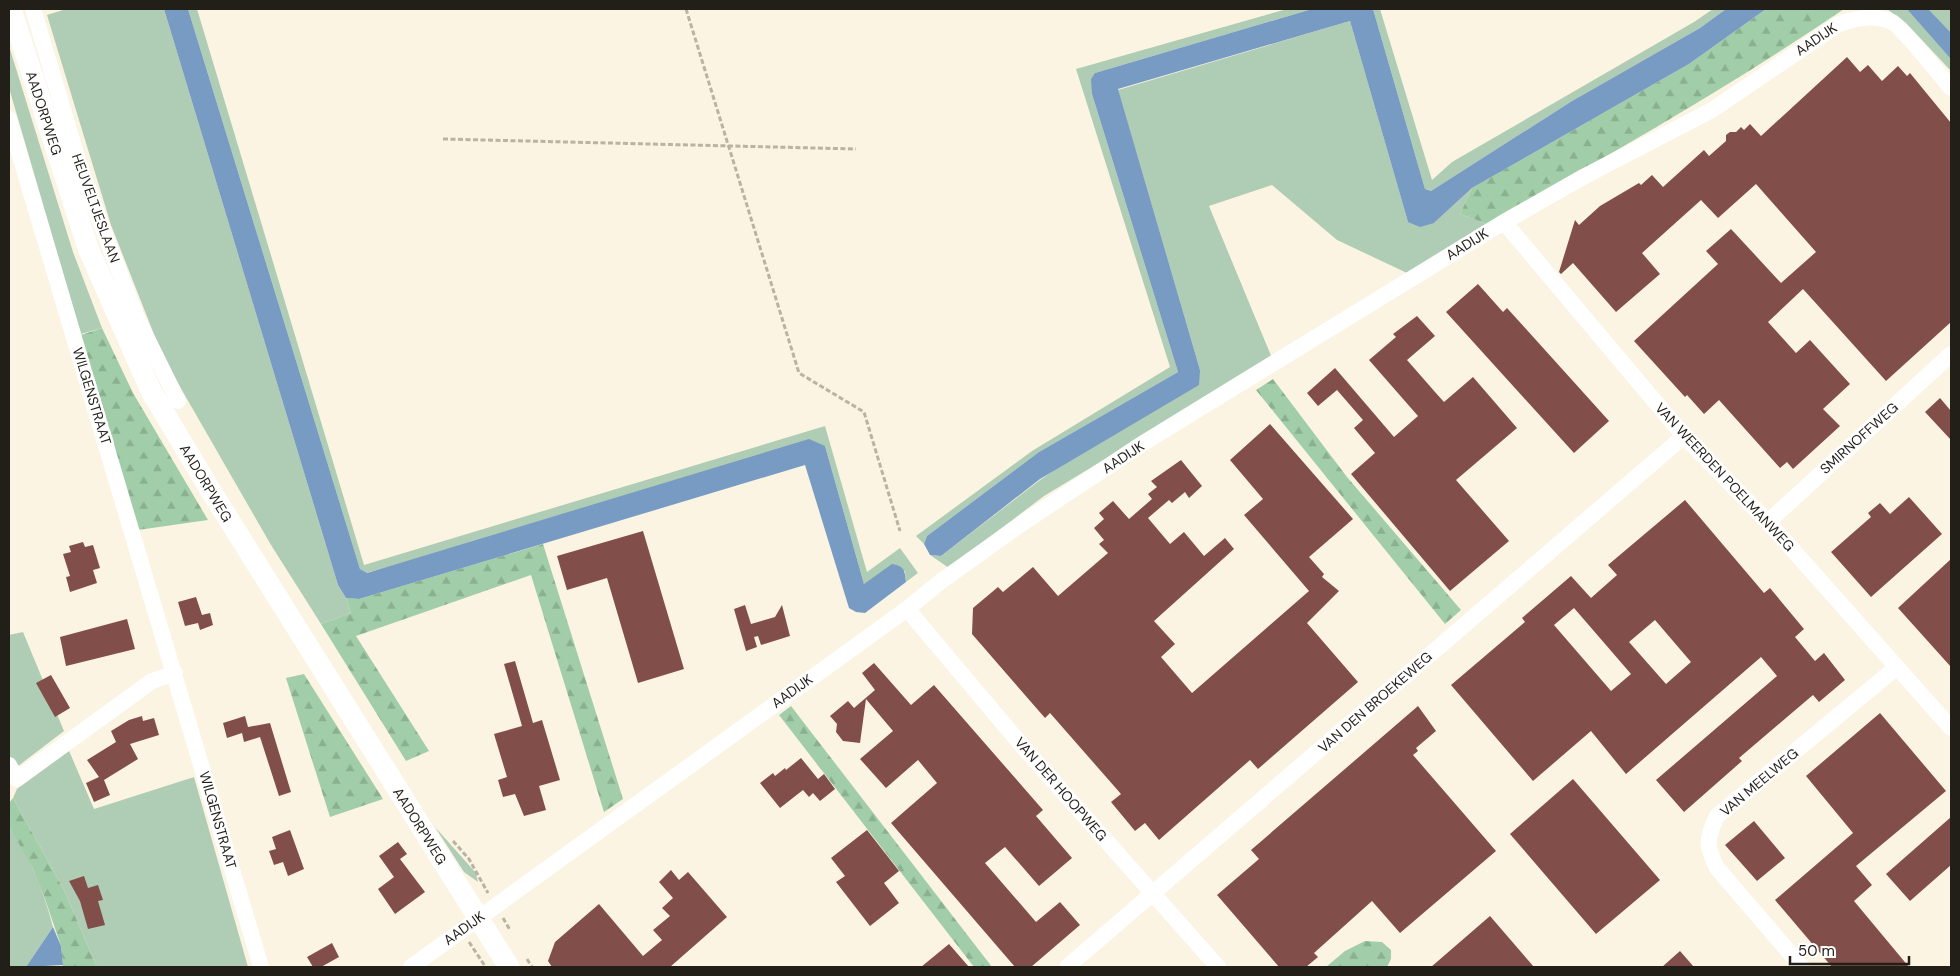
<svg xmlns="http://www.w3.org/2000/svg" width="1960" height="976" font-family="'DM Sans',sans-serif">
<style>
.grass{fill:#afcdb4}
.forest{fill:url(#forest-firs)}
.water{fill:#779bc3}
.building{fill:#824e49;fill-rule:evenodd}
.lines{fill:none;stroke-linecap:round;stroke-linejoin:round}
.path{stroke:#b9b3a5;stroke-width:3;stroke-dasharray:5 2.5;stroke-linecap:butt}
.minor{stroke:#fff;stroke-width:16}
.major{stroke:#fff;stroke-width:21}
.labels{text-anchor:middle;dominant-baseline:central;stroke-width:5;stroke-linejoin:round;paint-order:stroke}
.street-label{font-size:14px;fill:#221f19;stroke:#fff}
</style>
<defs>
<pattern id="forest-firs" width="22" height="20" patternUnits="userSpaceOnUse" patternTransform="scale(1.25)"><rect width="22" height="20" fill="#a1cea8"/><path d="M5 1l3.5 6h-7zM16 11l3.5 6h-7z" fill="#8ab090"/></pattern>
</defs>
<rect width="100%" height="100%" fill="#fcf4e2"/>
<!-- grass -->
<path class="grass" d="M 66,9 L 164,9 L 338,585 L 346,598 L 351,613 L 321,624 L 271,545 L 172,373 L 157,342 L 111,225 L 47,15 Z
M 188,9 L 197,9 L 364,565 L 825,426 L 867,572 L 900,548 L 918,573 L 906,582 L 905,571 L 864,584 L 825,446 L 366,573 L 360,569 Z
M 1287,9 L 1312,9 L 1095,73 L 1092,94 L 1178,372 L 1039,452 L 927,536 L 924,544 L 916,536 L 1032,451 L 1170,367 L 1076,69 Z
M 1373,9 L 1380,9 L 1432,180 L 1452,162 L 1694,22 L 1713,9 L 1726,9 L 1700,28 L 1572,101 L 1431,191 L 1425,189 Z
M 1887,9 L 1950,9 L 1951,71 L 1906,23 Z
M 1350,21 L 1408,222 L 1434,223 L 1472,188 L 1460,214 L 1487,224 L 1407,273 L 1337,240 L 1272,185 L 1209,206 L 1272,358 L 1044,496 L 949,568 L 930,555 L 941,556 L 1040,480 L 1200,370 L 1118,90 Z
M 9,46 L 73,252 L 102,328 L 81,334 L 9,88 Z
M 23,632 L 64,731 L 9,773 L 9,635 Z
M 67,746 L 94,809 L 194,777 L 248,967 L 97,967 L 64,890 L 13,798 L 17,789 Z
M 9,826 C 30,856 44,892 53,927 L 26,967 L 9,967 Z
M 435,827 L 476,873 L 478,882 L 464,872 Z"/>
<!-- forest -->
<path class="forest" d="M 1766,9 L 1844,9 C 1729,87 1608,156 1487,224 L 1460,214 L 1472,188 L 1689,64 Z
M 102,328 L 133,393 L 208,520 L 138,530 L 81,335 Z
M 1273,379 L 1347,477 L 1461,610 L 1445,624 L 1256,390 Z
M 543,544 L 623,799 L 604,812 L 531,575 L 356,636 L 429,751 L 406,761 L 321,624 L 351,613 L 346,598 L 359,599 Z
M 304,674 L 383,799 L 330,817 L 286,678 Z
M 791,706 L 992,967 L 974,967 L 779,715 Z
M 13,798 L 64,890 L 97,967 L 61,967 L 63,965 L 61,946 L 45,899 L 33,869 L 9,826 L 9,803 Z
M 1365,941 L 1382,942 L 1391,950 L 1391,959 L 1387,967 L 1326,967 L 1345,951 Z"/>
<!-- water -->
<path class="water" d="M 164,9 L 188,9 L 360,569 L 367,573 L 809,439 L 825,446 L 864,584 L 892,564 C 904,566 905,570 906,582 L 865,613 L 856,612 L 849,608 L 805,465 L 359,599 L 346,598 L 338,585 Z
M 1312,9 L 1373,9 L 1425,189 L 1431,191 L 1572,101 L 1700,28 L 1726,9 L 1766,9 L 1689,64 L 1472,188 L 1434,223 L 1420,227 L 1408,222 L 1350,21 L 1118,89 L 1200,370 L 1199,385 L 1040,479 L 941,556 L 930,555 L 924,544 L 927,536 L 1039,452 L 1178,372 L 1092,94 L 1091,79 L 1095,73 Z
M 1907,9 L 1928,9 L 1951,33 L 1951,59 Z
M 53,927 L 61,946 L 63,965 L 26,967 Z"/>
<!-- building -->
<path class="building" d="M 1847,57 L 1860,72 L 1868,65 L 1882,81 L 1898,66 L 1907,76 L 1910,73 L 1951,123 L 1951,322 L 1886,381 L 1803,289 L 1768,322 L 1796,353 L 1810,340 L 1850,384 L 1823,409 L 1840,426 L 1793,469 L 1787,462 L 1780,468 L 1719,400 L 1704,414 L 1687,395 L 1685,397 L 1634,341 L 1718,264 L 1706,251 L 1731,229 L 1781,283 L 1816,252 L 1756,184 L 1718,218 L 1701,200 L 1642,253 L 1660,274 L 1616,312 L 1573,263 L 1561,274 L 1559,272 L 1575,220 L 1579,225 L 1600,206 L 1639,183 L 1641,185 L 1652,175 L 1663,187 L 1704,150 L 1709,156 L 1726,141 L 1726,135 L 1730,132 L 1736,132 L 1741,127 L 1744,130 L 1750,124 L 1761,136 Z
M 1478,284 L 1503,312 L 1507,308 L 1609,421 L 1574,453 L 1446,312 Z
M 1417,316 L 1435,336 L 1407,360 L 1435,392 L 1444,402 L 1473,377 L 1517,428 L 1456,480 L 1509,541 L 1450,591 L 1351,474 L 1375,453 L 1354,428 L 1363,420 L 1337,390 L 1318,406 L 1307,393 L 1335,368 L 1394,437 L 1418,416 L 1369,360 L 1396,337 L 1393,334 Z
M 1940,398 L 1951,411 L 1951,440 L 1925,412 Z
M 1270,424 L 1353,519 L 1309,557 L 1324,574 L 1322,577 L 1339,591 L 1307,623 L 1358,682 L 1258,769 L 1250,760 L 1159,840 L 1145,823 L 1135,831 L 1111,802 L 1121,794 L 1050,713 L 1045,718 L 972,634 L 973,608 L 998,587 L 1003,592 L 1033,567 L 1058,596 L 1108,553 L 1099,544 L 1104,540 L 1094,528 L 1104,519 L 1099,513 L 1113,501 L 1129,519 L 1152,499 L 1148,494 L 1157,487 L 1151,481 L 1181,460 L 1202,486 L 1189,498 L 1185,492 L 1172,503 L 1169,500 L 1148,518 L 1170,544 L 1184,532 L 1204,556 L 1225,538 L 1234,549 L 1154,621 L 1175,644 L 1161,657 L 1192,693 L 1309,591 L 1244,515 L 1263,499 L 1230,460 Z
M 1909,497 L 1942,534 L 1871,597 L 1831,552 L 1871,517 L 1868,513 L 1880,503 L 1890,514 Z
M 1685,500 L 1764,593 L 1770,588 L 1804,629 L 1795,637 L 1815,661 L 1824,653 L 1845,680 L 1819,702 L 1813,695 L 1739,758 L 1742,761 L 1684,812 L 1656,780 L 1777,676 L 1761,657 L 1626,774 L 1591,731 L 1533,781 L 1451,685 L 1525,622 L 1522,618 L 1571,576 L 1591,598 L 1617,575 L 1608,565 ZM 1574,608 L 1631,674 L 1611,691 L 1554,625 ZM 1655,620 L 1691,662 L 1666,684 L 1629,642 Z
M 643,531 L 684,669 L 638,683 L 607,578 L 567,590 L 557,556 Z
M 83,542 L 85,547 L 93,545 L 100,568 L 93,570 L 97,583 L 70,592 L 66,577 L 70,576 L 63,554 L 71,552 L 69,546 Z
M 1951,559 L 1951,667 L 1898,608 Z
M 196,597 L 202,615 L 210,613 L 213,625 L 200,630 L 198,623 L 185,626 L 178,602 Z
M 745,605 L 751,624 L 775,617 L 782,605 L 790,636 L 761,645 L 758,636 L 754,637 L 757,647 L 746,651 L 734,609 Z
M 127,619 L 135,649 L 66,666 L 60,637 Z
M 515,661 L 533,723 L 542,720 L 560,780 L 539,786 L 546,810 L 524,816 L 515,794 L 503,797 L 498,780 L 507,777 L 494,734 L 522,726 L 504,664 Z
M 874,663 L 911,705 L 934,685 L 1043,810 L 1036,816 L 1072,858 L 1039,886 L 1005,847 L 985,863 L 1036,922 L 1060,902 L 1080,925 L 1031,967 L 1015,967 L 891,823 L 937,783 L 918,760 L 886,788 L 860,759 L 893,731 L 866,699 L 860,743 L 843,741 L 836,732 L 837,724 L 830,716 L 848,701 L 854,708 L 875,690 L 862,673 Z
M 51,675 L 70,708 L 55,717 L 36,683 Z
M 1418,706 L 1436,731 L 1416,748 L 1418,751 L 1413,755 L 1496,851 L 1400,933 L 1372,901 L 1314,953 L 1318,957 L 1306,967 L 1279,967 L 1217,895 L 1259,859 L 1251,850 Z
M 1880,713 L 1946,791 L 1856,866 L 1872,885 L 1854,901 L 1909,967 L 1832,967 L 1775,900 L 1853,833 L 1806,776 Z
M 142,716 L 143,721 L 154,718 L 159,735 L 130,744 L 138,759 L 104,780 L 110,795 L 94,802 L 86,783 L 99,777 L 87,760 L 116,742 L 111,731 L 129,720 Z
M 245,716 L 248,727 L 270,723 L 291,792 L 279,796 L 260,737 L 244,742 L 242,733 L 227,738 L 223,723 Z
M 801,758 L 818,779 L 824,774 L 835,789 L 820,801 L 813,793 L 809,797 L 803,790 L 780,808 L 760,783 L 773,773 L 775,776 L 785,768 L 786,770 Z
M 1573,779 L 1660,880 L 1596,934 L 1510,834 Z
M 1951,817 L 1951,865 L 1910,901 L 1886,874 Z
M 1754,821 L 1785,858 L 1757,881 L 1725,845 Z
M 290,830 L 304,869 L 288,876 L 283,862 L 274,865 L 269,851 L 276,849 L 272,837 Z
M 867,830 L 899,871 L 884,883 L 899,903 L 870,926 L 836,882 L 845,876 L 831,858 Z
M 398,842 L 407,854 L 400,859 L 425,892 L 395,914 L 378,889 L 394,877 L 379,856 Z
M 671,870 L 679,880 L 688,872 L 727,917 L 670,967 L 552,967 L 548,961 L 555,942 L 599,904 L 643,956 L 662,940 L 653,930 L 670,916 L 662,908 L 673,898 L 659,882 Z
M 84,876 L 88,888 L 98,885 L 103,900 L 98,901 L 105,925 L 88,929 L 80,901 L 69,881 Z
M 1490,916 L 1534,967 L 1431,967 Z
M 332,943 L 339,957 L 321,967 L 313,967 L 307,957 Z
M 949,944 L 969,967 L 921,967 Z
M 1680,951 L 1694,967 L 1662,967 Z"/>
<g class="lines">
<!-- path -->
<path class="path" d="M 686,9 L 799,373 L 864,412 L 900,531
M 443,139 L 856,149
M 453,841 L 469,859 L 488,893
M 503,918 L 510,930
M 469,942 L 485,966
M 527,959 L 532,967"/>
<!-- minor -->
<path class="minor" d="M 33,9 L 84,180 L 137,318 L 178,401
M 9,119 L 261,967
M 1504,222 L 1684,436 L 1768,522 L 1951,728
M 1768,522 L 1951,354
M 907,609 L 1024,748 L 1218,967
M 9,765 L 17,779 L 152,681 L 175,673
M 411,967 L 907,609 L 940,582 L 1024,522 L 1145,442 L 1504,222 L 1585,176 L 1712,110 L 1839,24 C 1855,18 1875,14 1892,22 C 1901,26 1941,76 1951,88
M 1067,967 L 1684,436
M 1802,967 L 1717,868 C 1706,846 1706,839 1717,816 L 1897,667"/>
<!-- major -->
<path class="major" d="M 11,9 L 88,248 L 151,391 L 211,491 L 509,967"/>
</g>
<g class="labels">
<!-- street labels -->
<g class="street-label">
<text transform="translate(1816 39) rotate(-34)">AADIJK</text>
<text transform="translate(44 113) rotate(72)">AADORPWEG</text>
<text transform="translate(96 208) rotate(70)">HEUVELTJESLAAN</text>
<text transform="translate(1467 244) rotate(-32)">AADIJK</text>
<text transform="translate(92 396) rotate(73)">WILGENSTRAAT</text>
<text transform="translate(1859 438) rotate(-42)">SMIRNOFFWEG</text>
<text transform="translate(1123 457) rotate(-33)">AADIJK</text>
<text transform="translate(1725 477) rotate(47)">VAN WEERDEN POELMANWEG</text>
<text transform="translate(206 483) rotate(59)">AADORPWEG</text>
<text transform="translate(792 691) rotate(-36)">AADIJK</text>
<text transform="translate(1375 702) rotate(-41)">VAN DEN BROEKEWEG</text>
<text transform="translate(1759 782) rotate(-40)">VAN MEELWEG</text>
<text transform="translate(1061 789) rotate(49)">VAN DER HOOPWEG</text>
<text transform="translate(218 820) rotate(74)">WILGENSTRAAT</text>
<text transform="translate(420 826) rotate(58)">AADORPWEG</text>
<text transform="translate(464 928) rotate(-36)">AADIJK</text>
</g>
</g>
<!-- border -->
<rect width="1960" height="976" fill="none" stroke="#221f19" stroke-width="20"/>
<!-- scale -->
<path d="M1790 956v8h119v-8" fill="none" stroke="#221f19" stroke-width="2.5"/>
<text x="1798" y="956" font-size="15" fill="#221f19" stroke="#ffffff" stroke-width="4" paint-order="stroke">50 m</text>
</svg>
